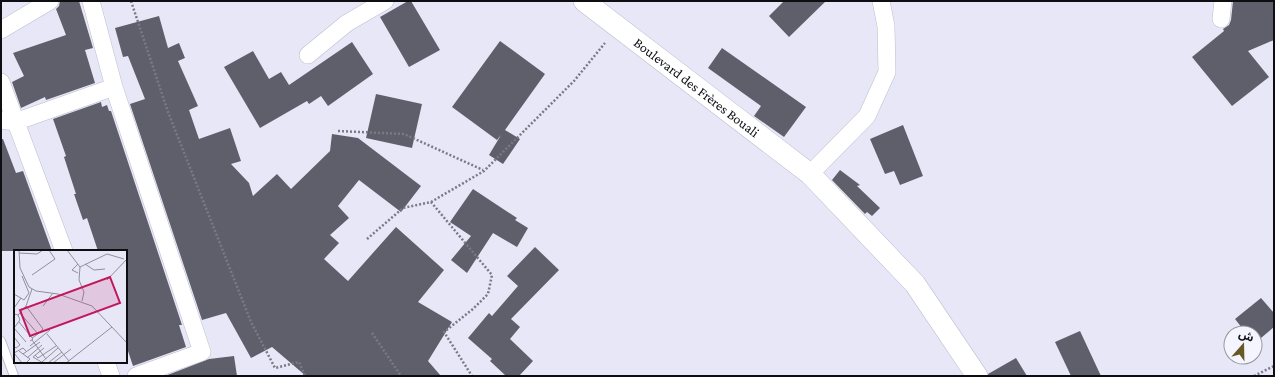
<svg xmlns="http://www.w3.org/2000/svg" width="1275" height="377" font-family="'Crimson Pro','Noto Sans Arabic',serif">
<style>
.building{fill:#5f5f6c}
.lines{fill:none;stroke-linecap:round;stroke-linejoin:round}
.service-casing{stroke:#bcbdcc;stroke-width:10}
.minor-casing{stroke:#bcbdcc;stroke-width:18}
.tertiary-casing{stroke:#bcbdcc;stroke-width:22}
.path{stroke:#7a7a85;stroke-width:2.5;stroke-dasharray:2 2;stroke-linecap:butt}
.service{stroke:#fff;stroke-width:8}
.minor{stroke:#fff;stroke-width:17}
.tertiary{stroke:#fff;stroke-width:21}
.labels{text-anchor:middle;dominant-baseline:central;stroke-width:4;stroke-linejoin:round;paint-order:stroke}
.street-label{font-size:14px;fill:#0d0d12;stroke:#f5f5ff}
.inset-road{fill:none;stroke:#90909b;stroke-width:1}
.view{fill:#c2185b;fill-opacity:0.15;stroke:#c2185b;stroke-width:2}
.inset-edge{fill:none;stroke:#0d0d12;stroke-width:2}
</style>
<rect width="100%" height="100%" fill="#e7e7f7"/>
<!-- building -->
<path class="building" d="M 60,1 L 79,1 L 93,48 L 85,50 L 95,83 L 46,100 L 45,97 L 21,108 L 12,82 L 24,76 L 13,53 L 66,35 L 56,9 L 59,6 Z
M 408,1 L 411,1 L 440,50 L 409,67 L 380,17 Z
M 784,1 L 826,1 L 789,37 L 769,16 Z
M 1233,1 L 1274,1 L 1274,40 L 1248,51 L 1269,77 L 1232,106 L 1192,57 L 1224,31 L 1223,29 L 1229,25 L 1231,20 Z
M 159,16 L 168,48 L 179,43 L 185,58 L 178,61 L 198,106 L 189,110 L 199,139 L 230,128 L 241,161 L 231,164 L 249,183 L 253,196 L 277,174 L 291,189 L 330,151 L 332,134 L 358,138 L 421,186 L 401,212 L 359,180 L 338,206 L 349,218 L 330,235 L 339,243 L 324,259 L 348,281 L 396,227 L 444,270 L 418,302 L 452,322 L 428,361 L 441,376 L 306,376 L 272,347 L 251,358 L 226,313 L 202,320 L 130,104 L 145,99 L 128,56 L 123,57 L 115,28 Z
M 500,41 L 545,74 L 505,130 L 520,139 L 503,164 L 489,155 L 501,135 L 497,140 L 452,107 Z
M 352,42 L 373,74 L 328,106 L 321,96 L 309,104 L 307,101 L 260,128 L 224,67 L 253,51 L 269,79 L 281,72 L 289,85 Z
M 722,48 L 806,107 L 784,137 L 754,116 L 761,106 L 708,68 Z
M 376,94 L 422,104 L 412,148 L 366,138 Z
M 101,102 L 102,107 L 107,105 L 109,111 L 111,111 L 182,325 L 179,325 L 186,347 L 133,366 L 126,345 L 126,251 L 98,251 L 87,218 L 83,220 L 74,194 L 76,194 L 64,157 L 66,156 L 53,119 Z
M 903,125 L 923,176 L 900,185 L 894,171 L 885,174 L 870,139 Z
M 1,139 L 3,139 L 16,173 L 23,171 L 52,251 L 1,251 Z
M 840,170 L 860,185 L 857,186 L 880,208 L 872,216 L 867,212 L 865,214 L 832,180 Z
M 473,189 L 517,218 L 515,220 L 528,228 L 517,247 L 493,233 L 467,273 L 451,260 L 471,236 L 450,222 Z
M 535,247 L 559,270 L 511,319 L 520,327 L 510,339 L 533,361 L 519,376 L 506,376 L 490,361 L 492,359 L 468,338 L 489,313 L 492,316 L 518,286 L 507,276 Z
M 1261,298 L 1274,313 L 1274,327 L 1255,343 L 1255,333 L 1246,333 L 1235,319 Z
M 1080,331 L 1101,376 L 1071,376 L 1055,342 Z
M 234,356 L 237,376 L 165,376 L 209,359 Z
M 1016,358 L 1027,376 L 989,376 L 988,374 Z"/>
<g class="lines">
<defs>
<path id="service" d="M 1,341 L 14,376"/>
<path id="minor" d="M 91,1 L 114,87 L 202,352 L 136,376
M 1221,19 L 1223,1
M 1,30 L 50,1
M 308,55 L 347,23 L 385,1
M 1,82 L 64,251
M 1,120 L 15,122 L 114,87
M 810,174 L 867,116 L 887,72 L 886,26 L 881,1
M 106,362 L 111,376"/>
<g id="tertiary">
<path id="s1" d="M 584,1 L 810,174 L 915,284 L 977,376"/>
</g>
</defs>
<!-- service casing -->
<use href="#service" class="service-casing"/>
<!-- minor casing -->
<use href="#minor" class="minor-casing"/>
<!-- tertiary casing -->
<use href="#tertiary" class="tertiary-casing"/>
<!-- path -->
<path class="path" d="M 131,1 L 168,112 L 251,322 L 275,368 L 299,362 L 305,376
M 338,131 L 404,134 L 483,170
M 431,202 L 484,171 L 574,81 L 605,43
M 367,239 L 403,208 L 431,202 L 492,275 L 488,294 L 473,309 L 444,332 L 472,376
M 372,333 L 401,376
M 1254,376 L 1274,366"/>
<!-- service -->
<use href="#service" class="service"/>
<!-- minor -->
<use href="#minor" class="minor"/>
<!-- tertiary -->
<use href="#tertiary" class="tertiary"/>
</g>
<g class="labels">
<!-- street labels -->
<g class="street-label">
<text stroke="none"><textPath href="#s1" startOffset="142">Boulevard des Frères Bouali</textPath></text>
</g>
</g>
<!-- overview -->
<g transform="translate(14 250)">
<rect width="113" height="113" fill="#e7e7f7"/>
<path class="inset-road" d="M 5,0 L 6,18 L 15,37 L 22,41 L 44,44 L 78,56 L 113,93M 53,0 L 66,17M 5,3 L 23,4 L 29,0M 64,14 L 58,20 L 64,23M 71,14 L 80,20 L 91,19M 18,25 L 41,9 L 35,0M 93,30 L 113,9M 0,44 L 10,50 L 15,43 L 8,26M 68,51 L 70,42 L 65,30 L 66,17 L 93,4 L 110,9M 12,56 L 29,79 L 24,84M 29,56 L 39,43M 0,58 L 7,48M 6,63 L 24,84 L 18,88M 0,64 L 4,65 L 6,70 L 0,78M 4,65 L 12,56 L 18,39M 5,72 L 19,89 L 16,91M 0,78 L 12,92M 33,84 L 55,111M 0,87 L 6,95 L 2,98 L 0,96M 18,90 L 32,109M 16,96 L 36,80M 5,101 L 16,109 L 12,113M 0,103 L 9,98 L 12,101M 0,103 L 8,113M 9,104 L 26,92M 21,105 L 24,108 L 42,96M 13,108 L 28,95M 28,112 L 44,98M 29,113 L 19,107 L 30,98M 34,113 L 48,102M 39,113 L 57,99M 52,113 L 98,77"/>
<path class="view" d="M 96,27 L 106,53 L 16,86 L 6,60 Z"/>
<rect width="113" height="113" class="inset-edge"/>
</g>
<!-- border -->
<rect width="1275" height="377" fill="none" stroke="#0d0d12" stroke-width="4"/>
<!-- north arrow -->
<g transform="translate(1243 345) rotate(20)"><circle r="19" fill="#f5f5ff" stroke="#9898a0"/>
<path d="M0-3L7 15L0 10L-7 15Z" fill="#675825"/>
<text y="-6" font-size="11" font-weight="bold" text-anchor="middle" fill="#0d0d12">ش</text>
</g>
</svg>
